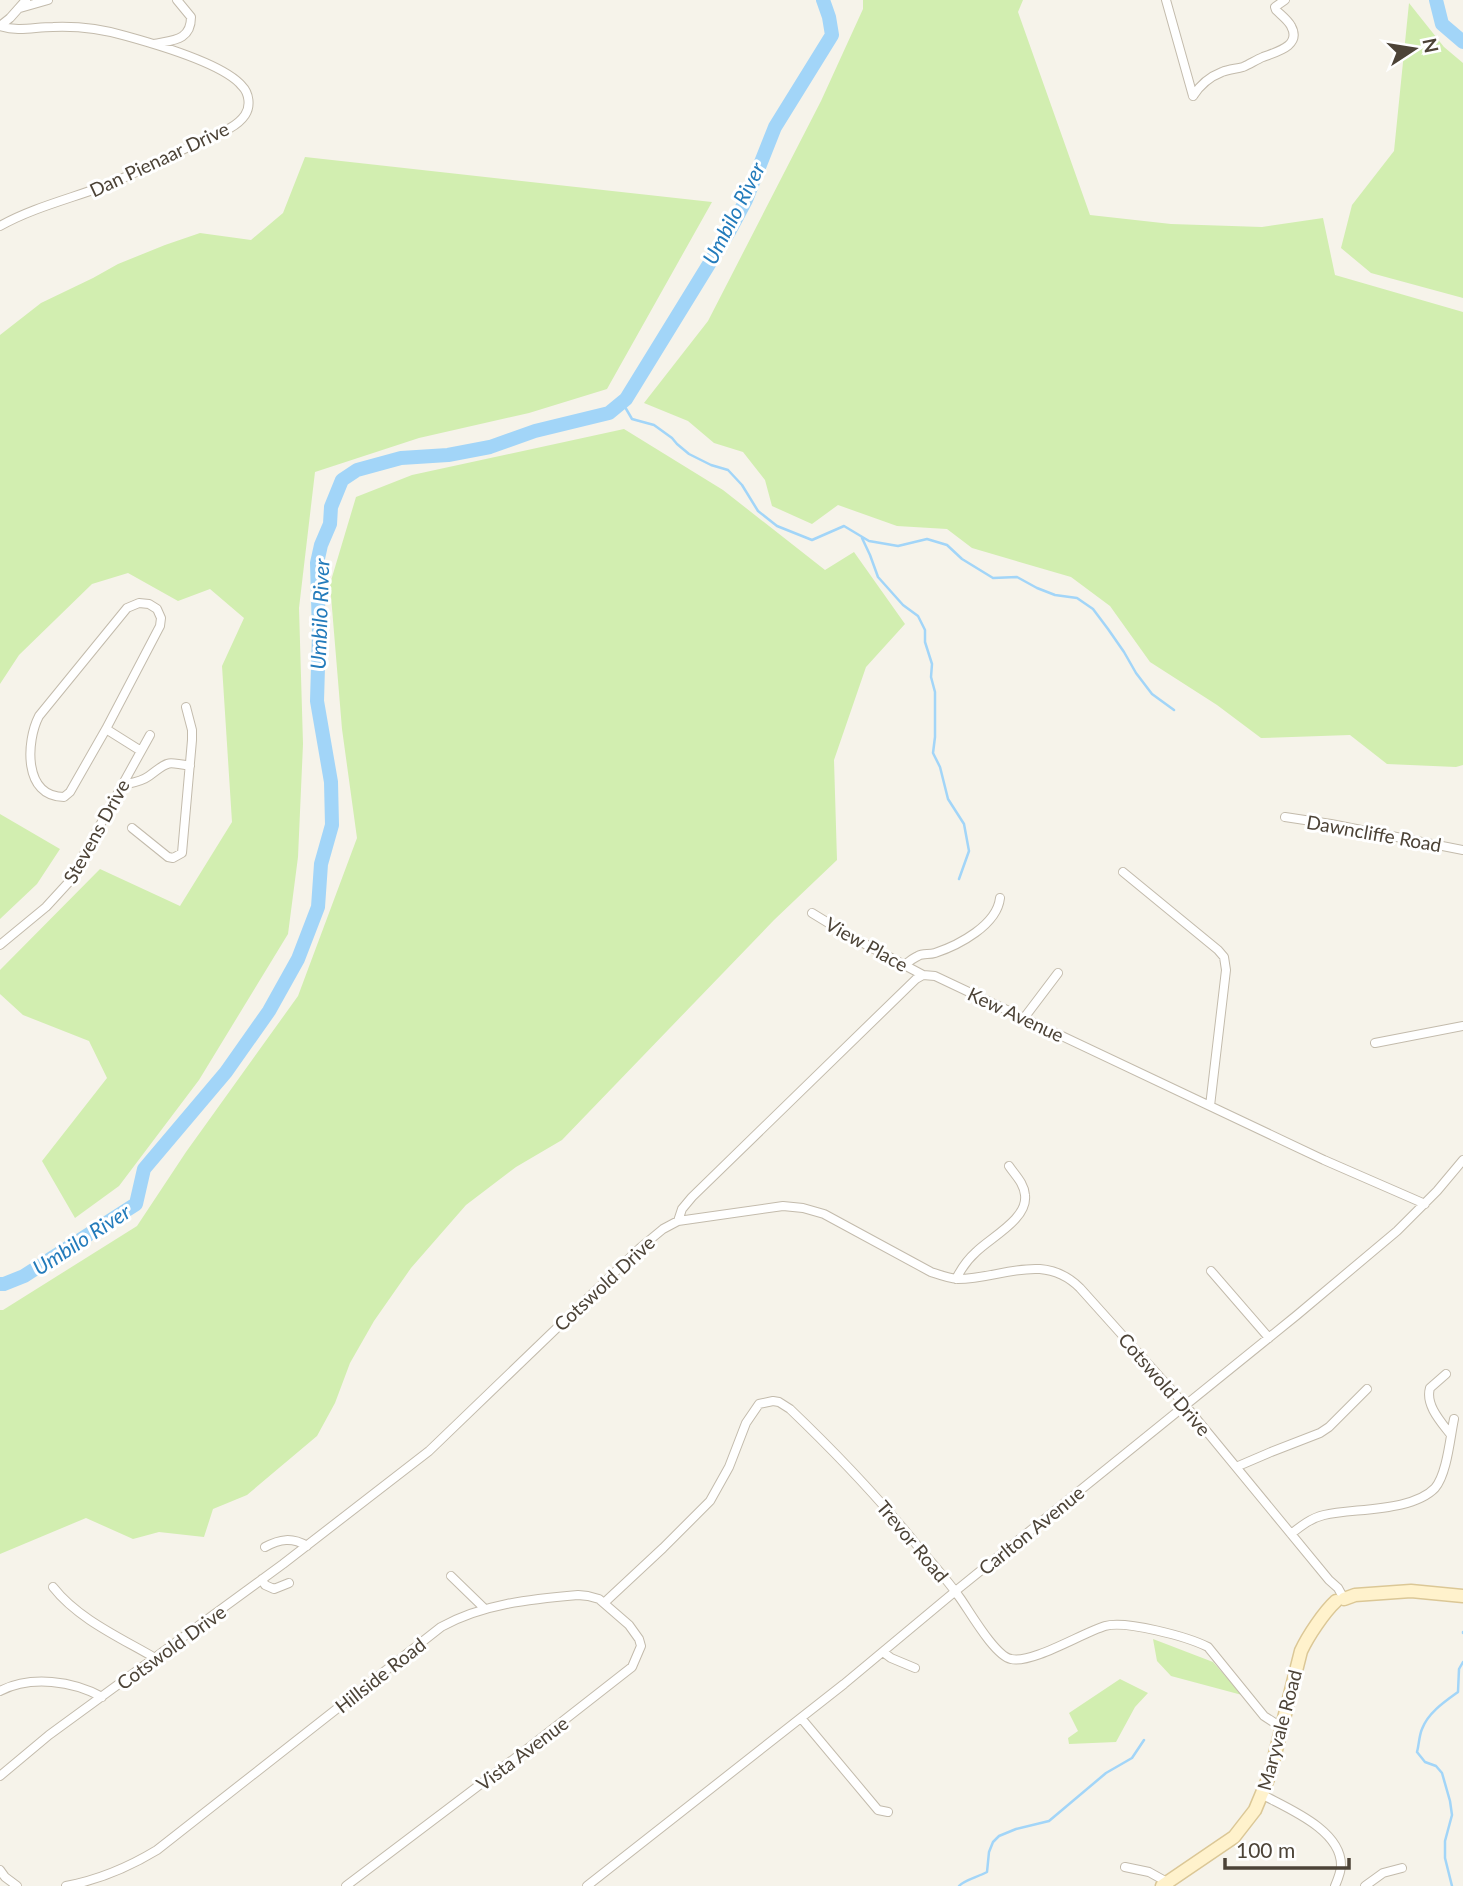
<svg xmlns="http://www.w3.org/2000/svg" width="1463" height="1886" font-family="Lato,sans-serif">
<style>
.green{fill:#d2eeb0}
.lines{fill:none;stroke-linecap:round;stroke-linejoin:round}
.stream{stroke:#a2d5f8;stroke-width:2.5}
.river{stroke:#a2d5f8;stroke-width:14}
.street-casing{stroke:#c3bbac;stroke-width:10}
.secondary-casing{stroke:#dbc796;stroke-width:15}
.street{stroke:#fff;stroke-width:8}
.secondary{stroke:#fff2cc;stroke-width:12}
.labels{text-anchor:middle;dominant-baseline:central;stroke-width:6;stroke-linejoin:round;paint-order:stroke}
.street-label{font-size:19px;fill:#4c4337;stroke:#fff}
.water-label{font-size:21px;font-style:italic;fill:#237bbb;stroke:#fff}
</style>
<rect width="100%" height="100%" fill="#f6f3ea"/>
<!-- green -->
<path class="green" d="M 863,0 L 1023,0 L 1018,12 L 1090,215 L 1171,224 L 1262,227 L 1323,218 L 1335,275 L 1463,312 L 1463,765 L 1456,767 L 1387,764 L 1350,735 L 1261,738 L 1217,705 L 1150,662 L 1110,606 L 1071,577 L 972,548 L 947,529 L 897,526 L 838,505 L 812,524 L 772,506 L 765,480 L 743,452 L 714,443 L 688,421 L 644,403 L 708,321 L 821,101 L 863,9 Z
M 1409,3 L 1444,47 L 1463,63 L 1463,298 L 1371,273 L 1341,248 L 1352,205 L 1394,151 Z
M 305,157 L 712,202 L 607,389 L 529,413 L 419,438 L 315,472 L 299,608 L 303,744 L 298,857 L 288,934 L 199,1080 L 119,1186 L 75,1218 L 42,1161 L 107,1078 L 89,1041 L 23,1015 L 0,994 L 0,970 L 100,869 L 180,906 L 232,822 L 222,666 L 244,618 L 210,589 L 178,601 L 128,573 L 92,584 L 19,655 L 0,684 L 0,335 L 41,303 L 93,278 L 118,264 L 165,245 L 200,233 L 251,240 L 283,213 Z
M 624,429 L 723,490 L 825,570 L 854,552 L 905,624 L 866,667 L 834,760 L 837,860 L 774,920 L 562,1140 L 516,1167 L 466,1205 L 411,1268 L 374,1321 L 350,1363 L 335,1403 L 317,1436 L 247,1495 L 213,1509 L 204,1537 L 159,1532 L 133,1539 L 86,1518 L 0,1554 L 0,1310 L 3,1310 L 137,1226 L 186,1152 L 298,996 L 357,838 L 342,729 L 330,584 L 356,497 L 412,475 Z
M 0,814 L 60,849 L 37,884 L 0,919 Z
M 1153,1639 L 1213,1662 L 1242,1695 L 1171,1676 L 1157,1661 Z
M 1120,1679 L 1148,1693 L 1135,1707 L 1116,1742 L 1069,1744 L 1068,1738 L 1078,1731 L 1069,1713 Z"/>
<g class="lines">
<!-- stream -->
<path class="stream" d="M 618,405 L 625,407 L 632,419 L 654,425 L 672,438 L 677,444 L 689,454 L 711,465 L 728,470 L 742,485 L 758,511 L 777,526 L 812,540 L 844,526 L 869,541 L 898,546 L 927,539 L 947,545 L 962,559 L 993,578 L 1017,577 L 1037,588 L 1055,595 L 1077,598 L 1093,609 L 1108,629 L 1124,652 L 1136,673 L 1152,694 L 1174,710
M 862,538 L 870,555 L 878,577 L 903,605 L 918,616 L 925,630 L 925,642 L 932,664 L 931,677 L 935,692 L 935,737 L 933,753 L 940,767 L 948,799 L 964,824 L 969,851 L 959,879
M 1463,1632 L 1463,1633
M 959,1886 C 964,1880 978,1877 987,1872 L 989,1852 L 993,1842 L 999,1836 L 1016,1829 L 1049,1821 L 1106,1773 L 1132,1758 L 1144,1740
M 1452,1886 L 1445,1858 L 1445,1841 L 1452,1815 L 1450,1801 L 1442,1773 L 1436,1766 L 1425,1762 L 1417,1752 C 1419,1745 1419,1736 1422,1729 C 1428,1713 1444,1702 1458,1692 L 1459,1669 L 1463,1662"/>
<!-- river -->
<path class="river" d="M 1436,0 L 1442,24 L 1463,42
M 0,1284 L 4,1284 L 24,1276 L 136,1204 L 144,1169 L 226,1072 L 269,1011 L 298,959 L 318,907 L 321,864 L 332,825 L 331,782 L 317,701 L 319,633 L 317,563 L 321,545 L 330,524 L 331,507 L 342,480 L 357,470 L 401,458 L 448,455 L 490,447 L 535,431 L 609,413 L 626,399 L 730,230 L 746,200 L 775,127 L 832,35 L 829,17 L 823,0"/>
<defs>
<path id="street" d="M 1166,0 L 1193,96
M 20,8 L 48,0
M 0,26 L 10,18 L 26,0
M 154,44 C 172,40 191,41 191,17 L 177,0
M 1193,96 C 1200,85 1209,77 1222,72 C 1229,69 1236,69 1243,67 C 1250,64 1256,60 1263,57 C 1276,52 1302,46 1291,26 C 1288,20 1281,15 1276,10 L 1275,7 L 1285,0
M 0,226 C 32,208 69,199 104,186 C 135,174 165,158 195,144 C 211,136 235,130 245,115 C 251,106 249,93 242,86 C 224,64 155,44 126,36 C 102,29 77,26 53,27 C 34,27 19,32 0,26
M 139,603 L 149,604 L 157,609 L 161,618 L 160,626 L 106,729 L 70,792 L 64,797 C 23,797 26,741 39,716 L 127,608 Z
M 106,729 L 141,751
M 122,785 C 131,783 141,782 149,776 C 168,762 165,761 190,766
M 1285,817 L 1331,824 L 1463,850
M 132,828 L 168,857 L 173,858 L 182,853 L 192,740 L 192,730 L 186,707
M 1123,872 L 1218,950 L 1224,957 L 1226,970 L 1210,1106
M 812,913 L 848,935 L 923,975
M 0,945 L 46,907 L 68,883 L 150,735
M 904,965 C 909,962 913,958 918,956 C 923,953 929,955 935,953 C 959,945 997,925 1000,898
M 1024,1018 L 1058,973
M 1375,1043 L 1463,1026
M 678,1221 L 682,1209 L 692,1197 L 916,979 L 923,975 L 935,976 L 1324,1160 L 1425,1204
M 1211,1271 L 1269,1338
M 956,1279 C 961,1269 967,1260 976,1252 C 991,1237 1028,1219 1025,1195 C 1024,1183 1015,1175 1009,1166
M 1446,1374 L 1430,1388 C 1425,1405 1441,1422 1451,1435
M 1236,1467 L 1271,1452 L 1320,1433 L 1329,1427 L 1367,1389
M 1291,1534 C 1301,1526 1311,1518 1324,1515 C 1354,1508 1412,1512 1435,1488 C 1447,1474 1450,1438 1454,1419
M 265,1547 C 280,1539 292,1537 307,1546
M 451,1576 L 485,1609
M 262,1579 L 265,1585 L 274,1589 L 289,1583
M 53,1587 C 78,1619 121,1638 155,1658
M 604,1603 L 663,1548 L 710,1501 L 729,1467 L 746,1423 L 759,1404 L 773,1401 L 779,1402 L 790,1409 C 836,1453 880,1499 920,1549 C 934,1565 948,1581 960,1598 C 970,1612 995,1656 1011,1659 C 1032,1664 1082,1633 1105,1626 C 1126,1620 1188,1637 1208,1647 L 1264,1716 L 1281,1727
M 883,1652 L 891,1658 L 915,1668
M 0,1691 C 31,1675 73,1681 102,1697
M 801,1718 L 878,1810 L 888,1812
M 0,1776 L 49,1735 L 283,1564 L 429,1451 L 640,1248 L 663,1229 L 678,1221 L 783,1206 L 803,1208 L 824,1214 L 931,1272 C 940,1275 948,1278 958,1279 C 1001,1279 1043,1251 1080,1288 L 1185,1405 L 1329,1580 L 1338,1588 L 1343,1597
M 1263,1795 C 1289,1809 1341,1830 1341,1865 C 1341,1872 1338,1879 1335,1886
M 1125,1867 L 1149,1872 L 1167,1882
M 0,1870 L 5,1877 L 17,1886
M 66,1886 C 98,1880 129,1867 157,1850 L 441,1627 C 482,1604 531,1599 578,1595 L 588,1596 L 599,1599 L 629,1625 L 639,1639 L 641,1646 L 632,1667 L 531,1746 L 346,1886
M 587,1886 L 844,1684 L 958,1589 L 1297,1315 L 1397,1231 L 1437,1191 L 1463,1160
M 1365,1886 L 1383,1873 L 1402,1868"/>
<path id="secondary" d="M 1344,1599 L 1355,1595 L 1411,1591 L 1463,1596
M 1162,1886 L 1234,1837 L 1255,1810 L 1270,1774 L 1301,1651 C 1308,1636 1324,1612 1336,1601"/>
</defs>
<!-- street casing -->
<use href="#street" class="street-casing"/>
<!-- secondary casing -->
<use href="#secondary" class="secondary-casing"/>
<!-- street -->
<use href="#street" class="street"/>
<!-- secondary -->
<use href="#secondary" class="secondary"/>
</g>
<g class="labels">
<!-- street labels -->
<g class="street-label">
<text transform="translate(159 159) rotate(-25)">Dan Pienaar Drive</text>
<text transform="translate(96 831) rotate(-61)">Stevens Drive</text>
<text transform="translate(1374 833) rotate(10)">Dawncliffe Road</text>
<text transform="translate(867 944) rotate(29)">View Place</text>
<text transform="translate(1016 1014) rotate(25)">Kew Avenue</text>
<text transform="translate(604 1283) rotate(-43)">Cotswold Drive</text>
<text transform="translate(1165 1384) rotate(49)">Cotswold Drive</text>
<text transform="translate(1031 1530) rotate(-39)">Carlton Avenue</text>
<text transform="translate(913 1541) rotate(50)">Trevor Road</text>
<text transform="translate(171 1647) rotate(-36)">Cotswold Drive</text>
<text transform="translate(380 1675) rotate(-38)">Hillside Road</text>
<text transform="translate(1279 1730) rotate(-75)">Maryvale Road</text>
<text transform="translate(522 1753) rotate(-37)">Vista Avenue</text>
</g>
<!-- water labels -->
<g class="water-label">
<text transform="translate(733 213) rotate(-63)">Umbilo River</text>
<text transform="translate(319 614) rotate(-88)">Umbilo River</text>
<text transform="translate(81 1239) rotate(-33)">Umbilo River</text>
</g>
</g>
<!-- north arrow -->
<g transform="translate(1414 49) rotate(78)" stroke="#ffffff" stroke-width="5" paint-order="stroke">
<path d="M0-5L12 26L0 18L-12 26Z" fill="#4c4337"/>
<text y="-10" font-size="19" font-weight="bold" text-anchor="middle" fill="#4c4337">N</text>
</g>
<!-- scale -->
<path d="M1225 1858v10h124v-10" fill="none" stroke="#4c4337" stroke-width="3.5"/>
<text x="1236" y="1858" font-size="21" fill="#4c4337" stroke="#ffffff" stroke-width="5" paint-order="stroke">100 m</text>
</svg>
